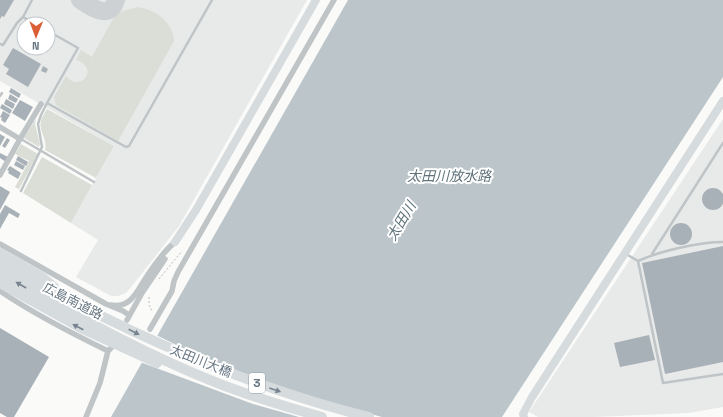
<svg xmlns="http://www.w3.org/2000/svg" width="723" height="417" font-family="'Space Grotesk','Noto Sans JP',sans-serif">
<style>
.built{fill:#e8e9e9;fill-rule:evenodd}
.green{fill:#daded7}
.water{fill:#bbc5ca}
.pier{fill:#fafaf8}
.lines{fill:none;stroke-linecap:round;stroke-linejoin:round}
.taxiway{stroke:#ced1d3;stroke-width:18}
.building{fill:#a8b1b7}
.path{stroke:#babdc0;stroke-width:1;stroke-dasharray:2 2;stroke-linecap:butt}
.lane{stroke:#bfc4c7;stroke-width:2.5}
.street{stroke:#bfc4c7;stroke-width:5.5}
.secondary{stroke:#d6dbde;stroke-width:8}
.highway{stroke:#d6dbde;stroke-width:10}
.oneway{fill:#77848f}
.labels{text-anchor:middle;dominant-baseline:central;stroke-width:4;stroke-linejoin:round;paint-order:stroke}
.shield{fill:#fff;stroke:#949ea7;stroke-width:1}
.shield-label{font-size:12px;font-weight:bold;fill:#667581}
.street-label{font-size:13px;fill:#667581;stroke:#fff}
.water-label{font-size:14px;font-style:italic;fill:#60737b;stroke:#fff}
</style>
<rect width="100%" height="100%" fill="#fafaf8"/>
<!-- built -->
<path class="built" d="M 0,0 L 307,0 L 179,226 L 132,286 L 126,293 L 118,296 L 111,296 L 76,277 L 98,240 L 71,223 L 114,146 L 0,81 ZM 24,24 L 48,24 L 48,48 L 24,48 Z
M 723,119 L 723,407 L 689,413 L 594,417 L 538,417 L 529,412 Z"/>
<!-- green -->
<path class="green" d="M 138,7 C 156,10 173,22 174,41 L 118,141 L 56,105 L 54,97 L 66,76 C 80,94 101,67 76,60 L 81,50 L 92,57 L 114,17 L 123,11 Z
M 47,109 L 114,146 L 96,178 L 45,150 C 48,140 38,130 41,121 C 42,117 45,112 47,109 Z
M 36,119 L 35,124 L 40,144 L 39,147 L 24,138 Z
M 21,144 L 38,154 L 19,189 L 15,187 L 29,161 L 15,154 Z
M 42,157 L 92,185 L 71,223 L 23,193 Z"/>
<!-- water -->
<path class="water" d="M 348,0 L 723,0 L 723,77 L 502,417 L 111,417 Z"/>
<!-- pier -->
<path class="pier" d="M 156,335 L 226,369 L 285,391 L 382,417 L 299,417 L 253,404 L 140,362 Z"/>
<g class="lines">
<!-- taxiway -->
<path class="taxiway" d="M 80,0 C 87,4 103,17 112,8 C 114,6 115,3 116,0"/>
</g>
<!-- building -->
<path class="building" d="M 0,0 L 14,0 L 4,17 L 2,16 L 0,19 Z
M 13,48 L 41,64 L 28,87 L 6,74 L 9,69 L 3,65 Z
M 43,66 L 48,69 L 46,73 L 41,71 Z
M 11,88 L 21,94 L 19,98 L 9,92 Z
M 10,94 L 18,99 L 16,103 L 8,99 Z
M 6,99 L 15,104 L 13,109 L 4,104 Z
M 20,100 L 33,107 L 25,121 L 12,113 Z
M 2,104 L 12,110 L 10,114 L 0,108 Z
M 3,111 L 10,115 L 5,123 L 1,120 L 2,118 L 0,117 Z
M 0,134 L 5,137 L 0,146 Z
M 7,138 L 10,140 L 5,148 L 2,146 Z
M 0,153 L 8,157 L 6,162 L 0,158 Z
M 18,156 L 28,162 L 26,166 L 16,160 Z
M 16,161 L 25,166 L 23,170 L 14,165 Z
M 10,166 L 21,173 L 18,179 L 8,173 L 9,171 L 7,170 Z
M 0,186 L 10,192 L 0,210 Z
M702 199a11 11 0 1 1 22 0a11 11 0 1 1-22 0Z
M 5,205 L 20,214 L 18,218 L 9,213 L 0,229 L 0,214 Z
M670 234a11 11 0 1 1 22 0a11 11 0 1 1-22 0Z
M 723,246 L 723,362 L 665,374 L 642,263 Z
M 0,328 L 49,357 L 14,417 L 7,417 L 0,413 Z
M 649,335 L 655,360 L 620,367 L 614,343 Z"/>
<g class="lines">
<!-- path -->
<path class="path" d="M 159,279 L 182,251
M 149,297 L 149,305 L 152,311"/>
<!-- lane -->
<path class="lane" d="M 32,0 L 23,17 L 36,24
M 48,31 L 78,48 L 47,103 L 126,147 L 129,146 L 212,0
M 0,44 L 3,45 L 17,23 L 23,17
M 0,96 L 2,93
M 21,139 L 94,182
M 21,191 L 42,147 L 38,124 L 41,115 L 47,103
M 723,242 C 699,242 660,251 638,261 L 663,383 L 723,374
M 626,254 L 638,261
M 652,254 L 723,143"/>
<!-- street -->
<path class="street" d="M 0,127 L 20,139 L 0,175
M 20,139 L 41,104
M 0,244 L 106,304 L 123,311 L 129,315
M 0,291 C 34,314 71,333 108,351 L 111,348
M 110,305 C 132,309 137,290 147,276 C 155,264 164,251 175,242
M 127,320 L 142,293 L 165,259
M 150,329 L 172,291 L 174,281 L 178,272 L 334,0
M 86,417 L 100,383 L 108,351"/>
<!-- secondary -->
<path class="secondary" d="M 175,242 L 196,210 L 316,0
M 524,417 L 523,414 L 532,397 L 723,101"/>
<!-- highway -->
<path class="highway" d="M 0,253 L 42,277 L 54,287
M 0,262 C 116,328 239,385 369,417
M 0,273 C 71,313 143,354 220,384 C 253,397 287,407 322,417
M 0,283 L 85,330 L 157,363"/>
</g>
<!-- one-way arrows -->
<defs><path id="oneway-solid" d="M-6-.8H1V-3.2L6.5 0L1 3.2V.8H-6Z"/></defs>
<g class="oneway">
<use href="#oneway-solid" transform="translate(21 285) rotate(-150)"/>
<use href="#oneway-solid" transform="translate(78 327) rotate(-152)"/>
<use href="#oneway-solid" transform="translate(134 332) rotate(27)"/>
<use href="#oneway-solid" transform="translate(275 390) rotate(19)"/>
</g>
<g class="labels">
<!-- shield labels -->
<rect class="shield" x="249" y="373" width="16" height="20" rx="3"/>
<g class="shield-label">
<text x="257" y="383">3</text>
</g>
<!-- street labels -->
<g class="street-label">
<text transform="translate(73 301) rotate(27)">広島南道路</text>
<text transform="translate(201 361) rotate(22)">太田川大橋</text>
</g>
<!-- water labels -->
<g class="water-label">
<text x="449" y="176">太田川放水路</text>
<text transform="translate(401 221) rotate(-59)">太田川</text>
</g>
</g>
<!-- north arrow -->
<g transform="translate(36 36) rotate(181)"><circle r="19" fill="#ffffff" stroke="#c2c8cd"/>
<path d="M0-3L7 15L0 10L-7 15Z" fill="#dc5e36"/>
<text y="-6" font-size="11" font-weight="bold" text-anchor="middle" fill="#667581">N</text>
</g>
</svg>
